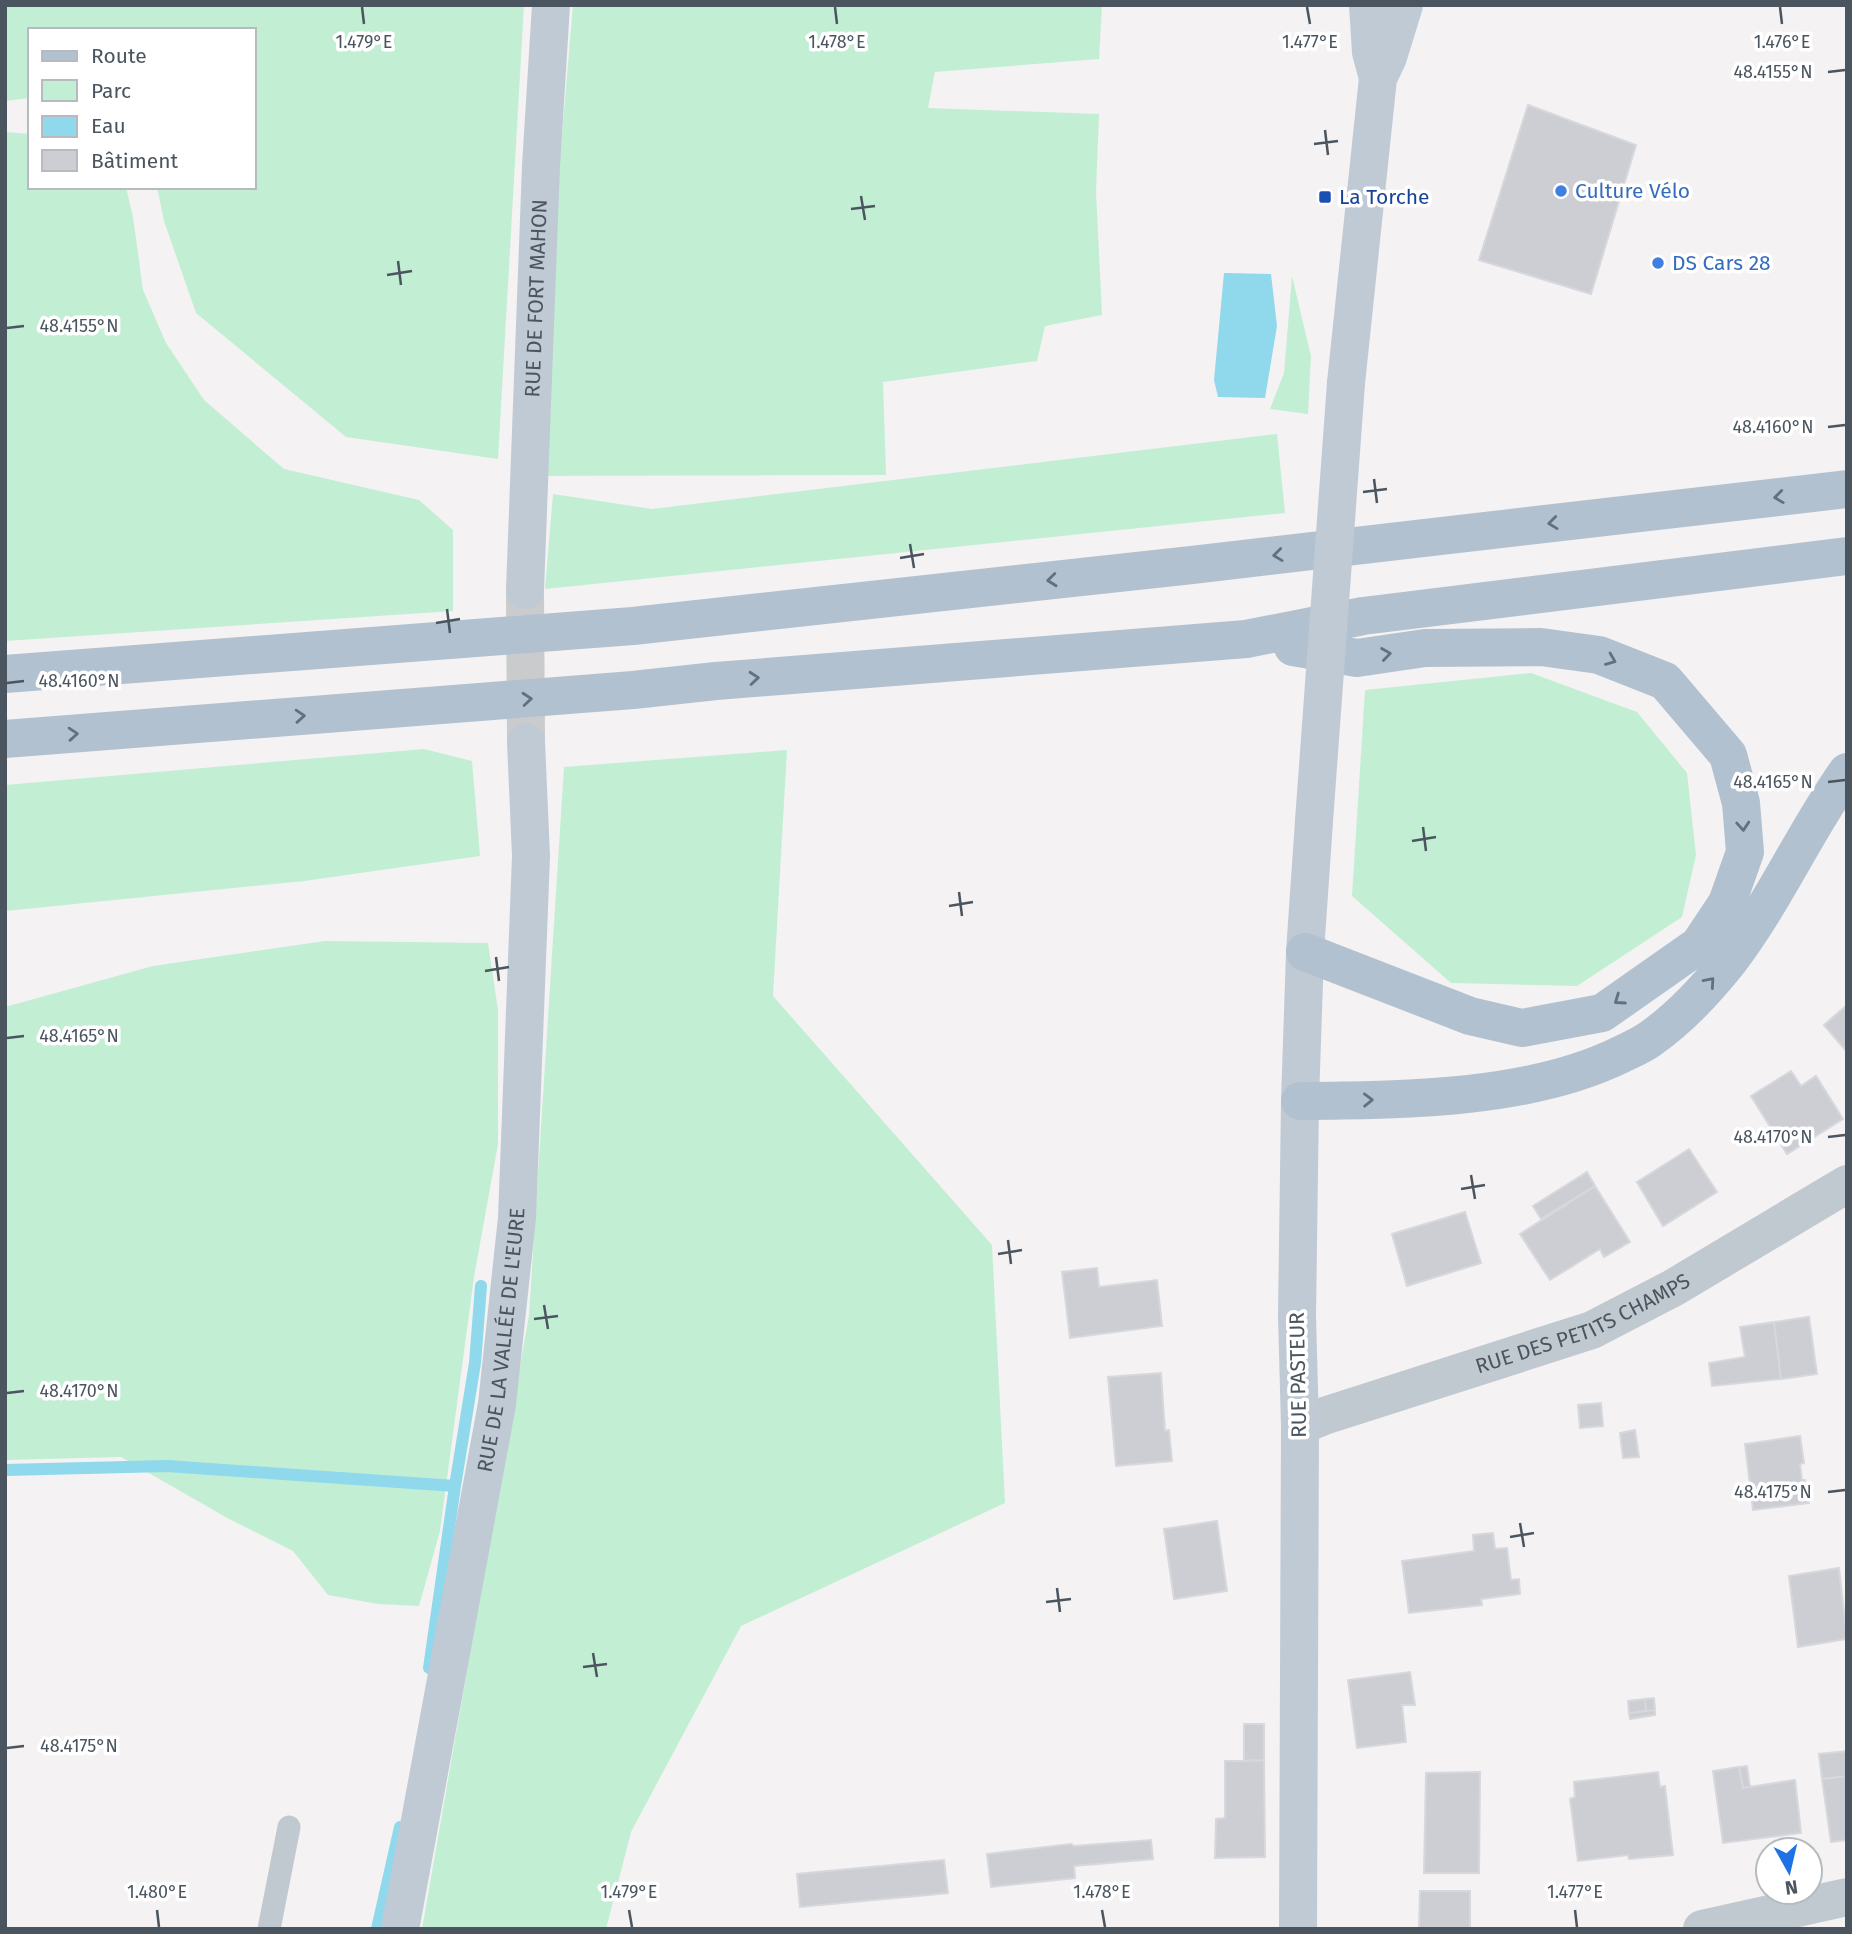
<svg xmlns="http://www.w3.org/2000/svg" width="1852" height="1934" font-family="'Fira Sans',sans-serif">
<style>
.green{fill:#c2efd4}
.water{fill:#90d8eb}
.lines{fill:none;stroke-linecap:round;stroke-linejoin:round}
.stream{stroke:#90d8eb;stroke-width:12}
.building{fill:#ccced4;stroke:#d6d8dd;stroke-width:2}
.secondary-tunnel{stroke:#cacbcd;stroke-width:38;stroke-dasharray:38 19;stroke-linecap:butt}
.lane{stroke:#c0c9d0;stroke-width:23}
.street{stroke:#c0c9d0;stroke-width:38}
.secondary{stroke:#c0cad5;stroke-width:38}
.primary{stroke:#b2c1cf;stroke-width:38}
.secondary-bridge{stroke:#c0cad5;stroke-width:38}
.oneway{stroke:#64707b}
.ticks{fill:none;stroke:#4a555f;stroke-width:2.5}
.shop-dot{fill:#3f7fe0;stroke:#fff;stroke-width:2.5}
.transit-dot{fill:#1a4fb4;stroke:#fff;stroke-width:2.5}
.labels{text-anchor:middle;dominant-baseline:central;stroke-width:7;stroke-linejoin:round;paint-order:stroke}
.shop-label{font-size:21px;fill:#366cbe;stroke:#fff;text-anchor:start}
.transit-label{font-size:21px;fill:#164399;stroke:#fff;text-anchor:start}
.street-label{font-size:21px;fill:#4a555f;stroke:#fff}
.ticks-label{font-size:18px;text-anchor:middle;fill:#4a555f;stroke:#fff;stroke-width:7;stroke-linejoin:round;paint-order:stroke}
</style>
<rect width="100%" height="100%" fill="#f4f2f2"/>
<!-- green -->
<path class="green" d="M 5,5 L 524,5 L 498,459 L 346,437 L 196,313 L 164,221 L 157,187 L 254,187 L 254,30 L 30,30 L 30,98 L 5,101 Z
M 573,5 L 1102,5 L 1099,59 L 935,72 L 928,108 L 1099,114 L 1096,192 L 1102,315 L 1045,326 L 1037,361 L 883,382 L 886,475 L 533,476 Z
M 5,132 L 30,134 L 30,187 L 126,187 L 133,217 L 143,290 L 166,343 L 204,400 L 284,469 L 419,500 L 453,530 L 453,611 L 5,641 Z
M 1292,276 L 1311,356 L 1308,414 L 1270,409 L 1284,373 Z
M 1277,434 L 1285,513 L 545,589 L 553,494 L 652,509 Z
M 1531,673 L 1637,712 L 1687,773 L 1696,855 L 1682,917 L 1577,986 L 1451,983 L 1352,896 L 1365,690 Z
M 424,749 L 472,761 L 480,856 L 304,881 L 5,911 L 5,785 Z
M 787,750 L 773,996 L 992,1245 L 1005,1503 L 741,1626 L 631,1832 L 606,1929 L 422,1929 L 529,1315 L 564,767 Z
M 325,941 L 488,943 L 498,1010 L 498,1144 L 474,1277 L 440,1531 L 419,1606 L 378,1604 L 328,1595 L 293,1551 L 229,1519 L 121,1457 L 5,1460 L 5,1007 L 153,966 Z"/>
<!-- water -->
<path class="water" d="M 1224,273 L 1271,274 L 1277,326 L 1265,398 L 1218,397 L 1214,380 Z"/>
<g class="lines">
<!-- stream -->
<path class="stream" d="M 5,1470 L 167,1466 L 455,1486 L 429,1668
M 455,1486 L 475,1363 L 481,1286
M 377,1929 L 400,1827"/>
</g>
<!-- building -->
<path class="building" d="M 1528,105 L 1636,145 L 1591,294 L 1479,260 Z
M 1847,1005 L 1847,1052 L 1824,1025 Z
M 1791,1071 L 1801,1086 L 1816,1076 L 1843,1119 L 1787,1154 L 1751,1096 Z
M 1689,1149 L 1717,1192 L 1663,1226 L 1637,1182 Z
M 1587,1172 L 1595,1186 L 1541,1219 L 1533,1206 Z
M 1595,1186 L 1630,1242 L 1604,1257 L 1600,1249 L 1550,1280 L 1520,1234 Z
M 1465,1212 L 1481,1263 L 1407,1286 L 1392,1234 Z
M 1097,1268 L 1099,1287 L 1157,1280 L 1162,1326 L 1070,1338 L 1062,1272 Z
M 1809,1317 L 1817,1374 L 1781,1379 L 1774,1322 Z
M 1774,1322 L 1781,1379 L 1712,1386 L 1709,1363 L 1745,1357 L 1740,1327 Z
M 1161,1373 L 1165,1431 L 1169,1430 L 1172,1461 L 1116,1466 L 1108,1377 Z
M 1601,1403 L 1603,1426 L 1580,1428 L 1578,1405 Z
M 1635,1430 L 1639,1457 L 1623,1458 L 1620,1433 Z
M 1800,1436 L 1804,1463 L 1800,1464 L 1802,1480 L 1805,1480 L 1809,1503 L 1753,1510 L 1745,1444 Z
M 1217,1521 L 1227,1591 L 1174,1599 L 1164,1529 Z
M 1493,1533 L 1495,1549 L 1507,1548 L 1511,1580 L 1519,1579 L 1520,1594 L 1481,1599 L 1482,1605 L 1409,1613 L 1402,1561 L 1474,1551 L 1473,1535 Z
M 1839,1568 L 1847,1639 L 1798,1647 L 1789,1576 Z
M 1410,1672 L 1415,1705 L 1402,1705 L 1406,1742 L 1357,1748 L 1348,1680 Z
M 1654,1698 L 1655,1710 L 1646,1711 L 1645,1699 Z
M 1645,1699 L 1646,1711 L 1629,1713 L 1628,1701 Z
M 1655,1710 L 1655,1715 L 1630,1719 L 1629,1713 Z
M 1244,1724 L 1264,1724 L 1264,1760 L 1244,1761 Z
M 1847,1751 L 1847,1776 L 1822,1779 L 1819,1754 Z
M 1264,1760 L 1265,1857 L 1215,1858 L 1216,1819 L 1225,1818 L 1225,1761 Z
M 1747,1766 L 1750,1787 L 1743,1788 L 1739,1767 Z
M 1739,1767 L 1743,1788 L 1795,1780 L 1801,1833 L 1723,1843 L 1713,1771 Z
M 1480,1772 L 1479,1873 L 1424,1873 L 1426,1773 Z
M 1658,1772 L 1660,1787 L 1665,1786 L 1673,1855 L 1629,1859 L 1628,1855 L 1578,1861 L 1570,1799 L 1575,1797 L 1574,1782 Z
M 1847,1776 L 1847,1840 L 1831,1842 L 1822,1779 Z
M 1151,1840 L 1153,1859 L 1074,1866 L 1075,1878 L 991,1887 L 987,1854 L 1071,1844 L 1074,1846 Z
M 944,1860 L 948,1893 L 800,1907 L 797,1874 Z
M 1420,1891 L 1470,1891 L 1470,1929 L 1419,1929 Z"/>
<g class="lines">
<!-- secondary-tunnel -->
<path class="secondary-tunnel" d="M 525,590 L 526,742"/>
<!-- lane -->
<path class="lane" d="M 269,1929 L 289,1827"/>
<!-- street -->
<g class="street">
<path id="s1" d="M 1300,1426 L 1324,1416 L 1592,1330 L 1673,1288 L 1847,1184"/>
<path d="M 1702,1929 L 1847,1897"/>
</g>
<!-- secondary -->
<g class="secondary">
<path d="M 1368,5 L 1371,52 L 1378,78"/>
<path d="M 1346,383 L 1378,78 L 1388,57 L 1404,5"/>
<path id="s2" d="M 525,590 L 541,166 L 551,5"/>
<path id="s3" d="M 400,1929 L 497,1404 L 517,1218 L 531,856 L 526,742"/>
<path d="M 1298,1929 L 1300,1426 L 1297,1316 L 1300,1101 L 1305,952 L 1314,821"/>
</g>
<!-- primary -->
<path class="primary" d="M 1293,647 L 1357,658 L 1425,648 L 1541,647 L 1599,655 L 1665,681 L 1728,755 L 1741,803 L 1745,852 L 1727,903 L 1699,945 L 1602,1013 L 1522,1028 L 1470,1016 L 1305,952
M 5,674 L 633,626 L 1192,565 L 1847,489
M 5,739 L 633,690 L 716,681 L 1246,639 L 1363,616 L 1847,556
M 1300,1101 C 1403,1100 1529,1100 1622,1054 C 1632,1049 1642,1045 1650,1039 C 1680,1018 1706,990 1729,961 C 1774,902 1804,833 1847,772"/>
<!-- secondary-bridge -->
<path class="secondary-bridge" d="M 1314,821 L 1346,383"/>
</g>
<!-- one-way arrows -->
<defs><path id="oneway-chevron" d="M-2-3.5L2.5 0L-2 3.5" fill="none" stroke-width="1.6" stroke-linecap="round" stroke-linejoin="round" transform="scale(1.75)"/></defs>
<g class="oneway">
<use href="#oneway-chevron" transform="translate(1779 497) rotate(173)"/>
<use href="#oneway-chevron" transform="translate(1553 523) rotate(173)"/>
<use href="#oneway-chevron" transform="translate(1278 555) rotate(173)"/>
<use href="#oneway-chevron" transform="translate(1052 580) rotate(174)"/>
<use href="#oneway-chevron" transform="translate(1386 654) rotate(-8)"/>
<use href="#oneway-chevron" transform="translate(1611 660) rotate(22)"/>
<use href="#oneway-chevron" transform="translate(754 678) rotate(-5)"/>
<use href="#oneway-chevron" transform="translate(527 699) rotate(-5)"/>
<use href="#oneway-chevron" transform="translate(300 716) rotate(-4)"/>
<use href="#oneway-chevron" transform="translate(73 734) rotate(-4)"/>
<use href="#oneway-chevron" transform="translate(1743 826) rotate(86)"/>
<use href="#oneway-chevron" transform="translate(1710 982) rotate(-49)"/>
<use href="#oneway-chevron" transform="translate(1619 1000) rotate(145)"/>
<use href="#oneway-chevron" transform="translate(1368 1100) rotate(-1)"/>
</g>
<!-- ticks -->
<path class="ticks" d="M 362,7 L 364,24M 835,7 L 837,24M 1307,7 L 1310,24M 1780,7 L 1782,24M 1828,72 L 1845,70M 1325,130 L 1328,155M 1314,144 L 1338,141M 861,196 L 865,220M 851,209 L 875,206M 398,261 L 401,285M 387,275 L 412,271M 7,328 L 24,326M 1828,427 L 1845,425M 1374,479 L 1377,503M 1363,492 L 1387,489M 910,544 L 914,568M 900,558 L 924,554M 447,609 L 450,633M 436,623 L 460,619M 7,683 L 24,681M 1828,782 L 1845,780M 1423,827 L 1426,851M 1412,841 L 1436,837M 959,892 L 962,916M 949,906 L 973,902M 496,957 L 499,981M 485,971 L 509,967M 7,1038 L 24,1036M 1828,1137 L 1845,1135M 1471,1175 L 1475,1199M 1461,1189 L 1485,1185M 1008,1240 L 1011,1264M 998,1254 L 1022,1250M 544,1305 L 548,1329M 534,1319 L 558,1316M 7,1393 L 24,1391M 1828,1492 L 1845,1490M 1520,1523 L 1524,1547M 1510,1537 L 1534,1533M 1057,1588 L 1060,1612M 1046,1602 L 1071,1599M 593,1653 L 597,1677M 583,1667 L 607,1664M 7,1748 L 24,1746M 157,1910 L 159,1927M 629,1910 L 632,1927M 1102,1910 L 1105,1927M 1575,1910 L 1577,1927"/>
<!-- markers -->
<g class="shop-dot">
<circle cx="1561" cy="191" r="7"/>
<circle cx="1658" cy="263" r="7"/>
</g>
<rect class="transit-dot" x="1318" y="190" width="14" height="14" rx="3.5"/>
<g class="labels">
<!-- shop labels -->
<g class="shop-label">
<text x="1575" y="191">Culture Vélo</text>
<text x="1672" y="263">DS Cars 28</text>
</g>
<!-- transit labels -->
<g class="transit-label">
<text x="1339" y="197">La Torche</text>
</g>
<!-- street labels -->
<g class="street-label">
<text stroke="none"><textPath href="#s2" startOffset="292">RUE DE FORT MAHON</textPath></text>
<text stroke="none"><textPath href="#s1" startOffset="301">RUE DES PETITS CHAMPS</textPath></text>
<text stroke="none"><textPath href="#s3" startOffset="598">RUE DE LA VALLÉE DE L'EURE</textPath></text>
<text transform="translate(1298 1375) rotate(-91)">RUE PASTEUR</text>
</g>
</g>
<g class="ticks-label">
<text x="364" y="48">1.479°E</text>
<text x="837" y="48">1.478°E</text>
<text x="1310" y="48">1.477°E</text>
<text x="1782" y="48">1.476°E</text>
<text x="1773" y="78">48.4155°N</text>
<text x="79" y="332">48.4155°N</text>
<text x="1773" y="433">48.4160°N</text>
<text x="79" y="687">48.4160°N</text>
<text x="1773" y="788">48.4165°N</text>
<text x="79" y="1042">48.4165°N</text>
<text x="1773" y="1143">48.4170°N</text>
<text x="79" y="1397">48.4170°N</text>
<text x="1773" y="1498">48.4175°N</text>
<text x="79" y="1752">48.4175°N</text>
<text x="157" y="1898">1.480°E</text>
<text x="629" y="1898">1.479°E</text>
<text x="1102" y="1898">1.478°E</text>
<text x="1575" y="1898">1.477°E</text>
</g>
<!-- border -->
<rect width="1852" height="1934" fill="none" stroke="#4a555f" stroke-width="14"/>
<!-- legend -->
<rect x="28" y="28" width="228" height="161" fill="#ffffff" stroke="#b7bbbf" stroke-width="2"/>
<rect x="42" y="51" width="35" height="10" fill="#b2c1cf" stroke="#b7bbbf" stroke-width="2"/>
<text x="91" y="63" font-size="21" fill="#4a555f">Route</text>
<rect x="42" y="80" width="35" height="21" fill="#c2efd4" stroke="#b7bbbf" stroke-width="2"/>
<text x="91" y="98" font-size="21" fill="#4a555f">Parc</text>
<rect x="42" y="116" width="35" height="21" fill="#90d8eb" stroke="#b7bbbf" stroke-width="2"/>
<text x="91" y="133" font-size="21" fill="#4a555f">Eau</text>
<rect x="42" y="150" width="35" height="21" fill="#ccced4" stroke="#b7bbbf" stroke-width="2"/>
<text x="91" y="168" font-size="21" fill="#4a555f">Bâtiment</text>
<!-- north arrow -->
<g transform="translate(1789 1871) rotate(172)"><circle r="33" fill="#ffffff" stroke="#b7bbbf" stroke-width="2"/>
<path d="M0-5L12 26L0 18L-12 26Z" fill="#1d73e3"/>
<text y="-10" font-size="19" font-weight="bold" text-anchor="middle" fill="#4a555f">N</text>
</g>
</svg>
